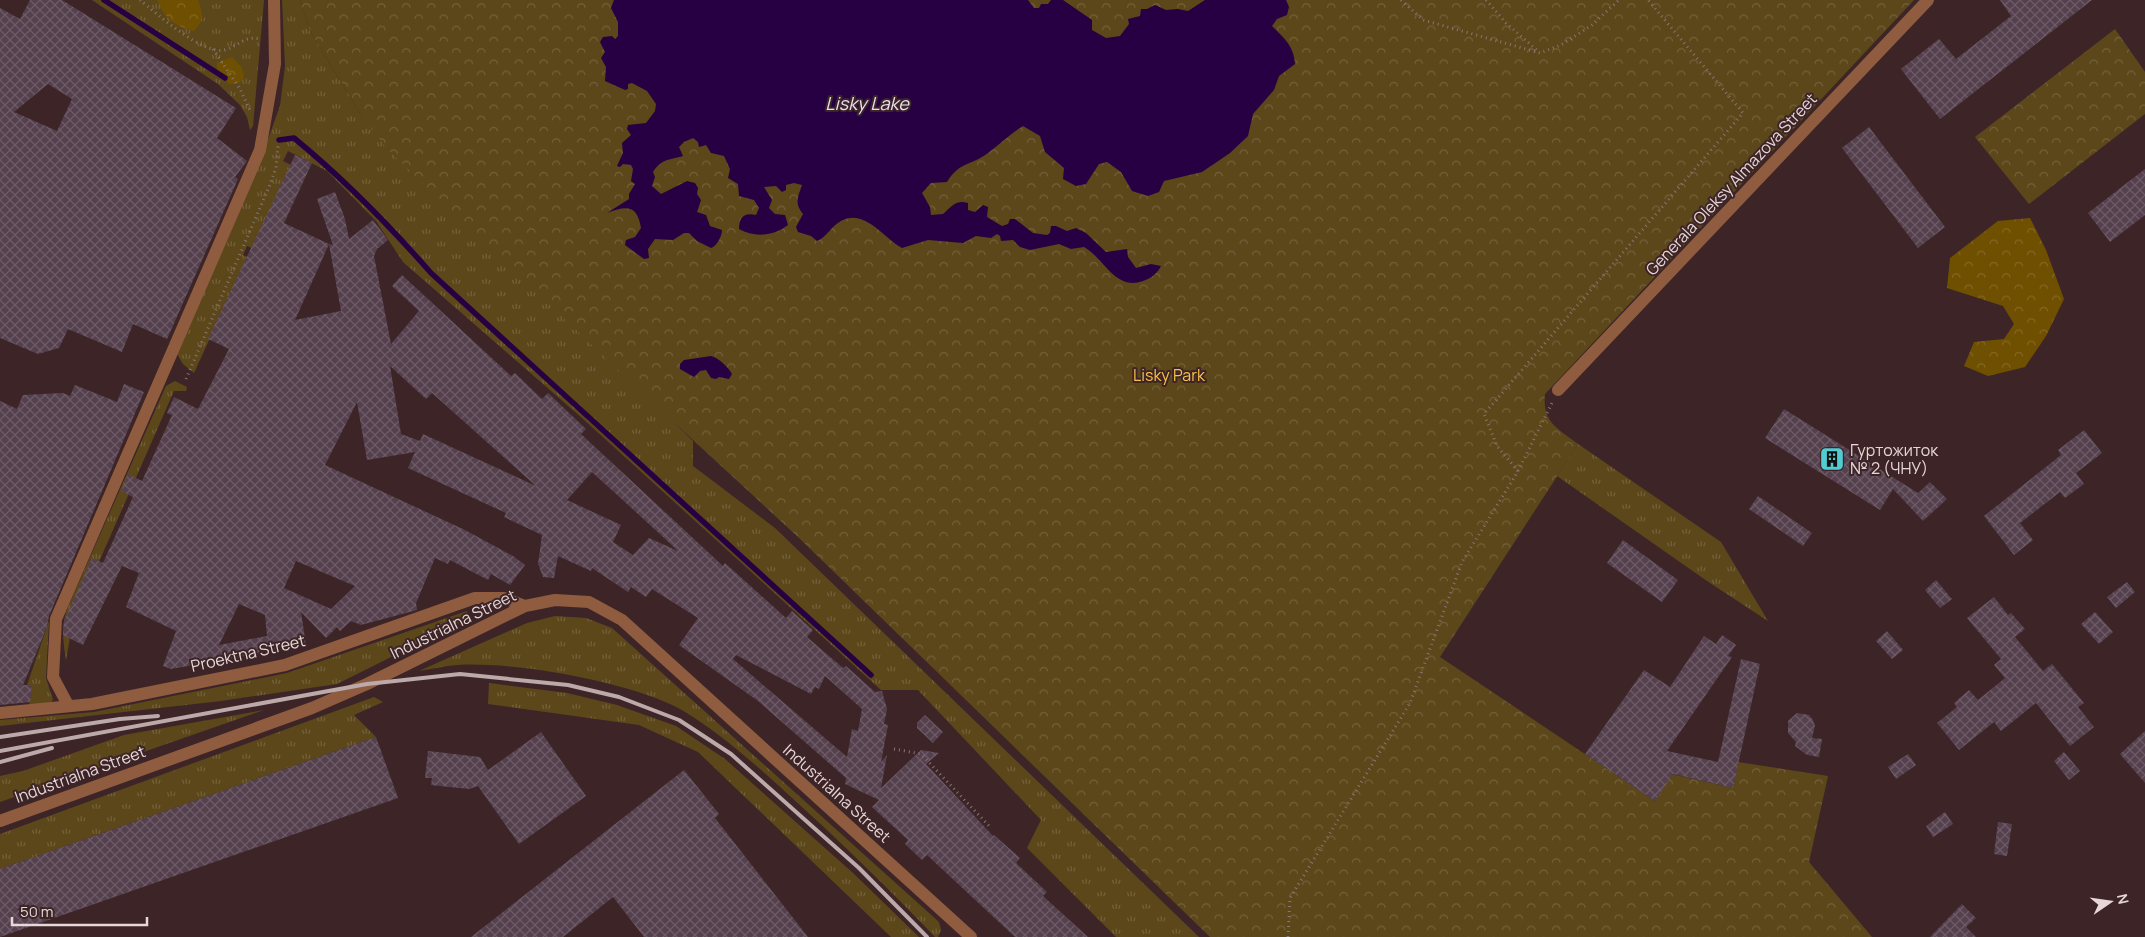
<svg xmlns="http://www.w3.org/2000/svg" width="2145" height="937" font-family="Manrope,sans-serif">
<style>
.grass{fill:url(#grass-tufts)}
.forest{fill:url(#forest-crowns)}
.park{fill:url(#park-crowns)}
.water{fill:#260043}
.lines{fill:none;stroke-linecap:round;stroke-linejoin:round}
.stream{stroke:#260043;stroke-width:5.5}
.building{fill:url(#building-cross-hatch);fill-rule:evenodd}
.path{stroke:#8a7577;stroke-width:3;stroke-dasharray:1 4;stroke-linecap:butt}
.minor{stroke:#905c40;stroke-width:12}
.rail{stroke:#bca9aa;stroke-width:4}
.labels{text-anchor:middle;dominant-baseline:central;stroke-width:4;stroke-linejoin:round;paint-order:stroke}
.street-label{font-size:16px;fill:#e8d7d8;stroke:#3d2527}
.park-label{font-size:16px;fill:#f8c148;stroke:#3d2527}
.poi-label{font-size:16px;fill:#e8d7d8;stroke:#3d2527;text-anchor:start}
.water-label{font-size:18px;font-style:italic;fill:#e6def3;stroke:#3d2527}
</style>
<defs>
<pattern id="grass-tufts" width="24" height="20" patternUnits="userSpaceOnUse" patternTransform="scale(1.25)"><rect width="24" height="20" fill="#5c471a"/><path d="M3 7l-1-3M5 7V3M7 7l1-3M15 17l-1-3M17 17v-4M19 17l1-3" fill="none" stroke="#73613b"/></pattern>
<pattern id="forest-crowns" width="20" height="18" patternUnits="userSpaceOnUse" patternTransform="scale(1.25)"><rect width="20" height="18" fill="#6f5000"/><path d="M2 6a3 3 0 1 1 6 0M12 15a3 3 0 1 1 6 0" fill="none" stroke="#846824"/></pattern>
<pattern id="park-crowns" width="20" height="18" patternUnits="userSpaceOnUse" patternTransform="scale(1.25)"><rect width="20" height="18" fill="#5c471a"/><path d="M2 6a3 3 0 1 1 6 0M12 15a3 3 0 1 1 6 0" fill="none" stroke="#73613b"/></pattern>
<pattern id="building-cross-hatch" width="8" height="8" patternUnits="userSpaceOnUse" patternTransform="scale(1.25)"><rect width="8" height="8" fill="#55404e"/><path d="M0 0l8 8M0 8l8-8" fill="none" stroke="#6d5b67"/></pattern>
</defs>
<rect width="100%" height="100%" fill="#3d2527"/>
<!-- grass -->
<path class="grass" d="M 92,0 L 264,0 L 253,126 L 250,130 L 247,117 L 240,105 L 218,84 Z
M 282,0 L 300,0 L 310,31 L 361,115 L 693,441 L 693,466 L 775,528 L 1199,937 L 1116,937 L 1027,848 L 1041,820 L 918,690 L 881,690 L 582,418 L 403,262 L 376,221 L 327,171 L 288,151 L 283,161 L 291,165 L 252,248 L 247,246 L 243,255 L 247,257 L 194,373 L 183,364 L 177,354 L 263,153 L 280,106 L 285,66 Z
M 175,381 L 187,387 L 186,391 L 174,391 L 73,621 L 66,660 C 63,641 61,627 67,609 L 166,386 Z
M 1578,444 L 1721,542 L 1768,621 L 1707,581 L 1557,476 Z
M 467,611 L 469,618 L 337,684 L 221,701 L 0,726 L 0,720 L 94,712 L 287,673 Z
M 555,616 L 586,618 L 612,628 L 939,922 L 941,930 L 938,937 L 935,937 C 889,889 841,842 791,797 C 757,766 722,734 682,710 C 632,682 514,661 457,665 C 444,666 432,669 419,671 L 527,623 Z
M 49,621 L 46,678 L 53,700 L 50,703 L 29,705 L 32,686 L 27,685 Z
M 489,683 L 567,693 L 617,705 L 676,726 L 725,759 L 853,873 L 919,937 L 891,937 L 698,752 L 639,725 L 488,704 Z
M 374,697 L 383,702 L 354,715 L 376,737 L 0,869 L 0,834 Z
M 264,710 L 0,802 L 0,776 L 23,771 L 124,735 Z"/>
<!-- forest -->
<path class="forest" d="M 157,0 L 198,0 C 203,13 204,21 194,31 C 175,26 165,19 157,0 Z
M 232,57 L 242,68 L 244,79 L 238,84 L 229,84 L 217,69 L 217,63 Z
M 2030,218 L 2046,250 L 2064,299 L 2046,336 L 2025,367 L 1988,376 L 1964,366 L 1974,342 L 2004,339 L 2014,324 L 2003,306 L 1947,288 L 1950,258 L 1998,221 Z"/>
<!-- park -->
<path class="park" d="M 300,0 L 1914,0 L 1545,394 C 1542,422 1557,428 1578,444 L 1440,657 L 1655,801 L 1671,774 L 1733,788 L 1738,762 L 1828,776 L 1809,862 L 1872,937 L 1210,937 L 798,537 L 641,392 L 387,149 L 361,115 L 310,31 Z
M 2115,29 L 2145,72 L 2145,114 L 2029,204 L 1975,137 Z"/>
<!-- water -->
<path class="water" d="M 614,0 L 1028,0 L 1034,8 L 1039,8 L 1041,4 L 1048,4 L 1051,0 L 1063,0 L 1092,20 L 1092,30 L 1106,38 L 1120,36 L 1129,24 L 1128,19 L 1140,16 L 1141,9 L 1147,9 L 1155,5 L 1166,10 L 1178,9 L 1188,11 L 1205,0 L 1286,0 L 1289,7 L 1287,15 L 1277,19 L 1272,26 C 1284,38 1294,46 1295,64 L 1279,76 L 1274,90 L 1253,114 L 1248,136 L 1230,153 L 1202,172 L 1164,181 L 1159,192 L 1148,196 L 1132,191 L 1121,172 L 1107,162 L 1099,164 L 1086,184 L 1076,186 L 1063,179 L 1064,168 L 1045,152 L 1040,136 L 1023,126 C 1010,134 1000,144 988,153 C 971,166 960,161 947,182 L 931,183 L 922,193 L 930,207 L 931,215 L 943,214 C 951,207 956,199 968,203 L 968,210 L 975,212 L 983,205 L 988,207 L 987,217 L 1002,226 L 1008,224 L 1010,219 L 1015,219 L 1033,233 L 1047,235 L 1050,233 L 1051,226 L 1056,226 L 1067,231 L 1076,228 L 1086,233 L 1106,252 L 1127,249 L 1128,257 L 1136,268 L 1151,264 L 1161,266 C 1158,273 1150,279 1143,281 C 1115,291 1105,259 1084,247 L 1071,249 L 1059,244 L 1030,250 L 1020,247 L 1013,240 L 1001,241 L 1000,236 L 997,234 L 991,238 L 976,236 L 963,243 L 928,240 L 902,248 C 884,239 865,208 841,221 C 831,226 827,237 817,241 L 811,236 L 798,232 L 796,227 L 803,214 C 794,203 798,197 802,185 L 794,183 L 786,185 L 786,190 L 782,192 L 776,186 L 764,187 L 772,200 L 769,208 L 775,214 L 785,215 L 788,225 C 774,236 755,238 739,229 C 739,217 744,212 756,215 L 759,208 L 754,200 L 739,196 L 738,184 L 728,178 L 730,169 L 724,156 L 711,153 L 706,145 L 699,147 L 698,142 L 693,138 L 684,142 L 679,147 L 683,156 C 670,160 662,158 653,172 L 655,177 L 652,186 L 661,194 L 687,181 L 695,183 L 698,188 L 697,194 L 701,200 L 697,212 L 706,215 L 710,226 L 722,230 C 722,236 717,246 711,248 L 697,241 L 689,233 L 684,233 L 673,240 L 655,239 L 648,249 L 649,258 L 644,259 L 625,245 L 626,240 L 635,237 L 641,228 C 637,204 626,206 607,213 L 629,199 L 629,194 L 635,184 L 631,181 L 633,169 L 631,165 L 623,164 L 620,167 L 617,166 L 623,153 L 622,143 L 631,135 L 627,129 L 628,125 L 646,123 L 655,111 L 656,104 L 647,91 L 632,83 L 628,84 L 628,89 L 625,90 L 605,81 L 606,67 L 601,58 L 605,52 L 600,42 L 603,37 L 612,36 L 615,39 L 618,36 L 618,22 L 611,8 Z
M 711,356 C 719,358 728,367 732,374 L 729,379 L 719,377 L 716,379 L 711,378 L 706,370 L 700,371 L 694,377 L 680,369 L 680,364 L 684,360 Z"/>
<g class="lines">
<!-- stream -->
<path class="stream" d="M 104,0 L 225,78
M 279,140 L 294,138 C 344,179 388,224 431,273 L 871,675"/>
</g>
<!-- building -->
<path class="building" d="M 30,0 L 62,0 L 236,108 L 217,138 L 247,161 L 235,177 L 238,179 L 167,339 L 133,324 L 122,352 L 68,329 L 59,348 L 38,354 L 0,338 L 0,8 L 20,19 ZM 48,84 L 72,99 L 57,131 L 14,112 Z
M 2000,0 L 2092,0 L 1940,119 L 1901,69 L 1939,39 L 1956,59 L 2011,16 Z
M 1869,127 L 1945,227 L 1918,248 L 1842,148 Z
M 295,155 L 312,163 L 284,223 L 329,244 L 295,320 L 341,311 L 329,244 L 333,245 L 317,199 L 335,192 L 345,219 L 349,239 L 373,220 L 388,240 L 377,249 L 374,256 L 391,344 L 419,311 L 392,286 L 402,275 L 511,376 L 515,373 L 542,399 L 548,393 L 586,429 L 581,434 L 723,566 L 725,563 L 786,618 L 792,611 L 813,630 L 807,637 L 843,668 L 846,666 L 875,692 L 882,691 L 887,709 L 884,724 L 888,725 L 881,762 L 887,755 L 881,788 L 921,750 L 939,753 L 926,764 L 993,836 L 994,835 L 1020,858 L 1016,863 L 1047,892 L 1043,896 L 1088,937 L 1015,937 L 927,855 L 922,860 L 905,844 L 908,840 L 872,807 L 879,800 L 845,784 L 846,778 L 758,701 L 679,645 L 698,618 L 652,589 L 646,597 L 631,587 L 628,592 L 592,568 L 591,571 L 558,556 L 554,578 L 543,577 L 538,564 L 542,535 L 504,517 L 506,513 L 408,468 L 415,452 L 367,460 L 357,402 L 325,465 L 465,530 L 513,556 L 525,565 L 510,585 L 491,574 L 488,580 L 450,560 L 448,564 L 435,558 L 416,603 L 417,610 L 361,625 L 351,621 L 340,631 L 337,627 L 326,638 L 301,612 L 306,645 L 171,669 L 163,666 L 176,631 L 126,607 L 139,573 L 122,566 L 83,645 L 63,635 L 64,621 L 92,558 L 103,563 L 133,497 L 121,491 L 128,474 L 142,481 L 172,415 L 167,413 L 174,397 L 198,409 L 229,349 L 208,339 ZM 390,366 L 426,399 L 432,393 L 536,486 L 423,434 L 420,441 L 401,434 ZM 592,472 L 661,535 L 678,551 L 649,538 L 633,555 L 613,542 L 621,525 L 567,500 ZM 296,561 L 355,586 L 331,609 L 284,588 ZM 239,604 L 265,615 L 267,636 L 219,645 ZM 736,655 L 811,694 L 815,687 L 819,689 L 825,676 L 862,709 L 858,731 L 852,729 L 847,757 L 733,659 Z
M 2145,169 L 2145,215 L 2110,242 L 2088,213 Z
M 124,384 L 144,392 L 49,616 L 47,627 L 23,685 L 32,685 L 30,702 L 0,705 L 0,401 L 17,409 L 23,395 L 63,393 L 70,396 L 75,385 L 117,402 Z
M 1784,409 L 1918,493 L 1930,482 L 1947,499 L 1923,521 L 1893,489 L 1880,510 L 1765,438 Z
M 2084,430 L 2102,453 L 2076,473 L 2084,484 L 2065,498 L 2060,492 L 2020,523 L 2033,540 L 2014,555 L 1984,516 L 2061,455 L 2058,450 Z
M 1758,496 L 1812,533 L 1803,546 L 1749,509 Z
M 1623,540 L 1678,580 L 1662,602 L 1607,563 Z
M 1936,580 L 1952,599 L 1940,608 L 1925,590 Z
M 2127,582 L 2135,592 L 2116,608 L 2107,597 Z
M 1994,597 L 2008,615 L 2011,613 L 2025,629 L 2015,637 L 2043,671 L 2052,664 L 2084,703 L 2078,707 L 2094,727 L 2070,746 L 2036,703 L 2001,731 L 1994,722 L 1959,750 L 1937,723 L 1957,707 L 1954,703 L 1969,690 L 1978,700 L 2005,678 L 1994,665 L 2001,659 L 1967,618 Z
M 2095,612 L 2113,632 L 2099,644 L 2081,624 Z
M 1887,631 L 1903,650 L 1892,659 L 1876,641 Z
M 1722,635 L 1736,645 L 1728,656 L 1732,657 L 1667,751 L 1718,762 L 1741,659 L 1760,664 L 1733,788 L 1673,774 L 1655,801 L 1585,754 L 1644,670 L 1670,687 L 1704,636 L 1716,644 Z
M 1797,713 L 1809,715 L 1813,720 L 1815,726 L 1812,738 L 1822,739 L 1819,757 L 1807,755 L 1795,746 L 1796,742 L 1788,733 L 1788,721 Z
M 925,715 L 943,732 L 933,743 L 917,728 L 917,723 Z
M 2145,731 L 2145,783 L 2120,754 Z
M 541,732 L 586,796 L 519,844 L 478,786 L 469,789 L 431,785 L 432,778 L 425,778 L 428,751 L 480,757 L 488,770 Z
M 376,737 L 398,798 L 0,937 L 0,869 Z
M 2064,752 L 2080,771 L 2069,780 L 2054,761 Z
M 1908,754 L 1916,765 L 1896,779 L 1888,767 Z
M 684,770 L 719,814 L 715,818 L 808,937 L 644,937 L 613,897 L 563,937 L 471,937 Z
M 1945,812 L 1953,824 L 1933,837 L 1926,826 Z
M 1998,822 L 2012,824 L 2007,856 L 1994,854 Z
M 1962,904 L 1976,918 L 1966,927 L 1976,937 L 1930,937 Z"/>
<g class="lines">
<!-- path -->
<path class="path" d="M 140,0 C 156,13 203,55 224,50 C 238,47 244,35 260,39
M 1401,0 L 1423,20 L 1540,53 L 1561,45 L 1592,25 L 1619,0
M 1486,0 L 1506,23 L 1539,52
M 213,49 L 240,89 L 251,112
M 186,379 L 269,187 L 276,168 L 278,146
M 1518,471 L 1497,446 L 1484,414 L 1743,113 L 1648,0
M 894,749 L 921,754 L 991,828
M 1288,937 L 1290,898 L 1410,703 L 1462,562 L 1517,473 L 1552,403"/>
<!-- minor -->
<path class="minor" d="M 1558,390 L 1928,0
M 68,705 L 53,677 L 56,619 L 260,150 L 275,64 L 274,0
M 0,713 L 92,704 L 285,665 L 475,598 L 504,598 L 525,606
M 0,821 L 312,708 L 367,684 L 525,606 L 555,600 L 589,602 L 622,620 L 971,937"/>
<!-- rail -->
<path class="rail" d="M 0,737 L 120,719 L 158,716
M 0,751 L 367,684 L 460,674 L 568,685 L 619,697 L 679,720 L 731,754 L 859,868 L 927,937
M 0,762 L 52,748"/>
</g>
<!-- icons -->
<defs>
<symbol id="building-square" viewBox="-11 -11 22 22"><rect x="-9" y="-9" width="18" height="18" rx="4" fill="#51ccd2" stroke="#3d2527"/><path d="M-4-6H4V6H1V3H-1V6H-4ZM-2.5-4.3h1.7v1.8h-1.7ZM.8-4.3h1.7v1.8H.8ZM-2.5-1h1.7V.8h-1.7ZM.8-1h1.7V.8H.8Z" fill="#111"/></symbol>
</defs>
<g fill-rule="evenodd">
<use href="#building-square" x="1818" y="445" width="28" height="28"/>
</g>
<g class="labels">
<!-- street labels -->
<g class="street-label">
<text transform="translate(1731 184) rotate(-47)">Generala Oleksy Almazova Street</text>
<text transform="translate(453 624) rotate(-26)">Industrialna Street</text>
<text transform="translate(248 653) rotate(-13)">Proektna Street</text>
<text transform="translate(80 774) rotate(-20)">Industrialna Street</text>
<text transform="translate(837 793) rotate(42)">Industrialna Street</text>
</g>
<!-- park labels -->
<g class="park-label">
<text x="1169" y="375">Lisky Park</text>
</g>
<!-- poi labels -->
<g class="poi-label">
<text x="1850" y="450">Гуртожиток<tspan x="1850" dy="18">№ 2 (ЧНУ)</tspan></text>
</g>
<!-- water labels -->
<g class="water-label">
<text x="867" y="103">Lisky Lake</text>
</g>
</g>
<!-- north arrow -->
<g transform="translate(2110 902) rotate(77)" stroke="#3d2527" stroke-width="4" paint-order="stroke">
<path d="M0-4L9 19L0 12L-9 19Z" fill="#e8d7d8"/>
<text y="-8" font-size="14" font-weight="bold" text-anchor="middle" fill="#e8d7d8">N</text>
</g>
<!-- scale -->
<path d="M12 917v8h135v-8" fill="none" stroke="#e8d7d8" stroke-width="2.5"/>
<text x="20" y="917" font-size="15" fill="#e8d7d8" stroke="#3d2527" stroke-width="4" paint-order="stroke">50 m</text>
</svg>
